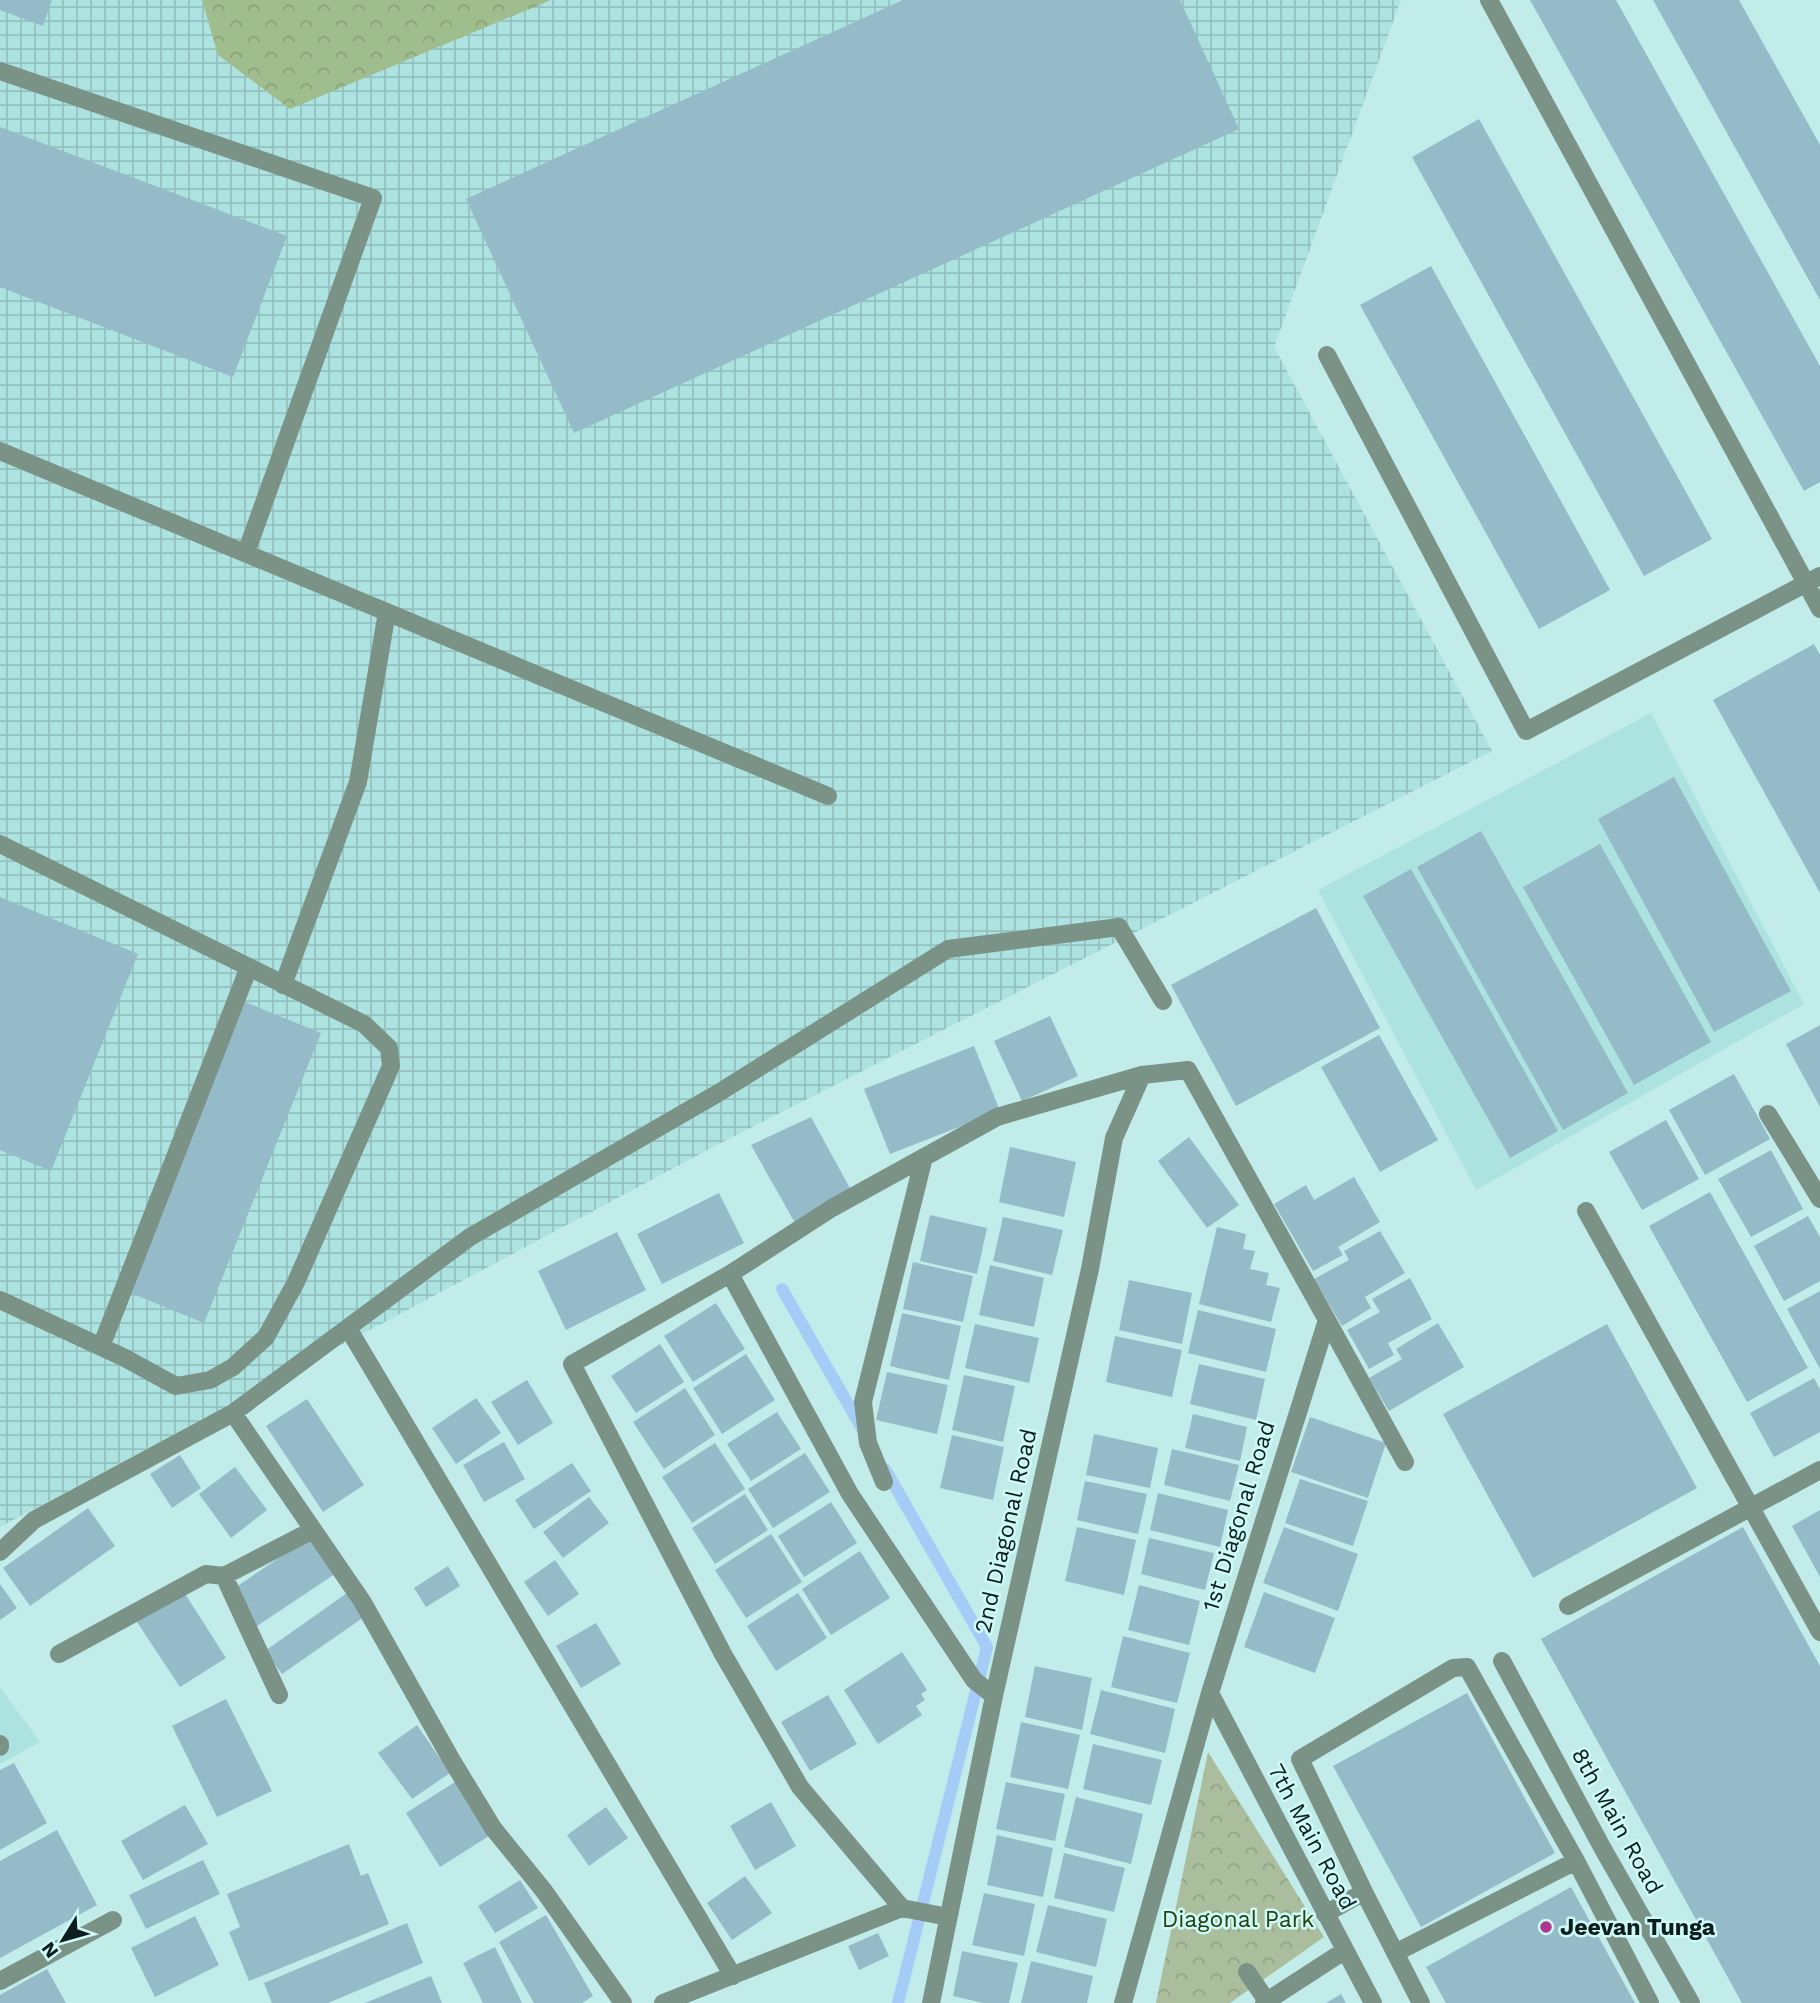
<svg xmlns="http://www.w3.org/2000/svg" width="1820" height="2003" font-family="'Work Sans',sans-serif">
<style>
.built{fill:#ace2e0}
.industrial{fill:url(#industrial-grid)}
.forest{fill:url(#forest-crowns)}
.park{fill:url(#park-crowns)}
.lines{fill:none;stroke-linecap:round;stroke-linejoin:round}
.stream{stroke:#a5ccf7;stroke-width:12}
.building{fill:#95bbc9}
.minor{stroke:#7b9386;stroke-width:18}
.poi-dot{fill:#ae378e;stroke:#cefaf8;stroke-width:2.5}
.labels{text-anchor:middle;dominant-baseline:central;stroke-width:5;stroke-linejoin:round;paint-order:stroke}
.street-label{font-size:23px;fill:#0e1e1e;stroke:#cefaf8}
.park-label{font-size:23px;fill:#26410e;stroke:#cefaf8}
.poi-label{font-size:23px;font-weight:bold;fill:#0e1e1e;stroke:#cefaf8;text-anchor:start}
</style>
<defs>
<pattern id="industrial-grid" width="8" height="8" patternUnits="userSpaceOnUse" patternTransform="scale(1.75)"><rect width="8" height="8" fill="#ace2e0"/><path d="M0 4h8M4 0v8" fill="none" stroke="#93c1c0"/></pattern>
<pattern id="forest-crowns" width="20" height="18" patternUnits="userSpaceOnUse" patternTransform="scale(1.75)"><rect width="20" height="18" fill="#a0bd8d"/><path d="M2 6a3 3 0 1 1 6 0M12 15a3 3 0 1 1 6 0" fill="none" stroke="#89a279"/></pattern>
<pattern id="park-crowns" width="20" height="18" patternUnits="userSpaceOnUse" patternTransform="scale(1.75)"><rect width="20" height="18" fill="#aabe9e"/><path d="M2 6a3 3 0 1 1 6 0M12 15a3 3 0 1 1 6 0" fill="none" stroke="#91a388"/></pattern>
</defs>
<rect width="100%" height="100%" fill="#c1ecea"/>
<!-- built -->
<path class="built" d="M 1651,713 L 1804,1004 L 1476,1190 L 1318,890 Z
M 0,1687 L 40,1742 L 0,1764 Z"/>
<!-- industrial -->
<path class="industrial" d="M 0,0 L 1401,0 L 1274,347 L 1492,751 L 717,1145 L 0,1527 Z"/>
<!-- forest -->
<path class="forest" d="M 202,0 L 551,0 L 290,109 L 218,55 Z"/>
<!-- park -->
<path class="park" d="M 1208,1752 L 1324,1937 L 1230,2003 L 1156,2003 Z"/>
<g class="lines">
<!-- stream -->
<path class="stream" d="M 782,1289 L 864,1432
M 885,1469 L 987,1647 L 898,2003"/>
</g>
<!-- building -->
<path class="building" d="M 0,0 L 52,0 L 43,26 L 0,10 Z
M 903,0 L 1180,0 L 1239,129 L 574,433 L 466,199 Z
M 1530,0 L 1616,0 L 1820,366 L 1820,482 L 1804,491 Z
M 1653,0 L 1739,0 L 1820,145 L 1820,300 Z
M 1479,119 L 1712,539 L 1644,576 L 1412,157 Z
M 0,127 L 287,236 L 233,377 L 0,287 Z
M 1431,266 L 1610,590 L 1539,629 L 1360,305 Z
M 1814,644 L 1820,655 L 1820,893 L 1713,700 Z
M 1674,777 L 1791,991 L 1714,1032 L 1598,819 Z
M 1481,831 L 1628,1093 L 1563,1130 L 1417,867 Z
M 1600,844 L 1711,1042 L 1634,1085 L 1523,887 Z
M 1411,869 L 1558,1131 L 1510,1158 L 1363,896 Z
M 0,897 L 138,954 L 51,1171 L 0,1150 Z
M 1316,908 L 1380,1028 L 1236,1106 L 1171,985 Z
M 245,1002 L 321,1033 L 204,1323 L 128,1292 Z
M 1050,1016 L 1078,1076 L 1022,1101 L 994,1041 Z
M 1820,1025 L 1820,1107 L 1786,1044 Z
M 1379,1035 L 1438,1140 L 1380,1172 L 1321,1067 Z
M 974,1046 L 1000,1111 L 890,1154 L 864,1089 Z
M 1734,1074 L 1770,1139 L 1705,1175 L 1669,1110 Z
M 811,1117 L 852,1192 L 795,1223 L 751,1145 Z
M 1666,1120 L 1699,1179 L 1642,1210 L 1609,1152 Z
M 1189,1137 L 1239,1205 L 1207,1228 L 1158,1161 Z
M 1010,1147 L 1076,1162 L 1064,1217 L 999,1202 Z
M 1771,1150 L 1803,1209 L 1751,1237 L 1718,1179 Z
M 1354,1177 L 1380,1222 L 1338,1247 L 1343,1255 L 1313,1271 L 1274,1204 L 1306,1185 L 1314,1200 Z
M 1710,1192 L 1808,1368 L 1747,1402 L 1649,1226 Z
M 719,1193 L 744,1243 L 662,1284 L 637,1234 Z
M 930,1215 L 987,1228 L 977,1274 L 920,1261 Z
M 1808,1216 L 1820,1237 L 1820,1281 L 1784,1301 L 1754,1246 Z
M 1003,1217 L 1063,1230 L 1052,1275 L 993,1261 Z
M 1217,1227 L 1246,1234 L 1243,1249 L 1255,1251 L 1250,1269 L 1269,1273 L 1266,1285 L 1280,1288 L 1271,1322 L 1199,1304 Z
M 1380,1231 L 1405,1273 L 1365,1297 L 1371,1308 L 1342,1326 L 1314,1279 L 1349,1260 L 1344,1251 Z
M 617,1232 L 646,1290 L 566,1330 L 538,1271 Z
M 913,1262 L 973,1276 L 963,1322 L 903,1309 Z
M 990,1265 L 1044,1278 L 1034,1327 L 979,1315 Z
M 1410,1278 L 1432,1319 L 1388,1343 L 1394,1355 L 1369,1369 L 1347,1330 L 1380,1312 L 1372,1299 Z
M 1129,1280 L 1192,1293 L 1182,1344 L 1119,1330 Z
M 1820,1291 L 1820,1369 L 1787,1309 Z
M 716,1303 L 745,1349 L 693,1382 L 664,1336 Z
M 1198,1310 L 1276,1329 L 1266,1372 L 1188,1353 Z
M 902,1313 L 961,1326 L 949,1380 L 890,1366 Z
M 1438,1323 L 1464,1367 L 1389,1411 L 1369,1378 L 1402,1359 L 1396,1349 Z
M 975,1324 L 1039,1338 L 1029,1383 L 965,1368 Z
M 1607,1324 L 1697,1488 L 1533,1578 L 1443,1414 Z
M 1115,1336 L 1182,1350 L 1172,1397 L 1106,1382 Z
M 660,1344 L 684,1382 L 636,1413 L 611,1376 Z
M 746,1354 L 775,1400 L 722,1434 L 693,1388 Z
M 1199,1364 L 1265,1379 L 1256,1420 L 1190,1404 Z
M 887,1372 L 948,1385 L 937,1434 L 876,1420 Z
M 964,1375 L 1015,1386 L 1003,1442 L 952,1430 Z
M 1814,1378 L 1820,1389 L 1820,1432 L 1774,1457 L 1750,1413 Z
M 527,1380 L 553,1423 L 518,1445 L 491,1402 Z
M 685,1388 L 715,1435 L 664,1469 L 633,1422 Z
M 476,1398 L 501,1433 L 456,1464 L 432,1428 Z
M 307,1399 L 364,1485 L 323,1512 L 266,1426 Z
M 777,1412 L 801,1449 L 751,1481 L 727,1444 Z
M 1193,1414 L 1247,1427 L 1240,1461 L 1185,1448 Z
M 1310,1417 L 1386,1443 L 1368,1498 L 1291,1472 Z
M 1094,1434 L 1158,1448 L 1150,1488 L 1086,1475 Z
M 952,1435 L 1004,1447 L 993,1500 L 940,1488 Z
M 504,1442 L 525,1479 L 484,1502 L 463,1465 Z
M 715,1443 L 745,1489 L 692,1523 L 662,1477 Z
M 1172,1449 L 1239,1465 L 1230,1501 L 1164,1485 Z
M 805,1453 L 830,1492 L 773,1528 L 748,1489 Z
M 180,1455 L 201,1488 L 172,1508 L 150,1474 Z
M 572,1463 L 591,1491 L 534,1529 L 515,1500 Z
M 235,1467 L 267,1510 L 231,1538 L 199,1494 Z
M 1300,1479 L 1368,1501 L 1353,1546 L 1285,1523 Z
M 1085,1481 L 1147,1494 L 1138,1534 L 1077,1520 Z
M 1158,1493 L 1228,1510 L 1220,1547 L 1150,1530 Z
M 745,1494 L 768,1530 L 715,1564 L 692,1528 Z
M 589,1497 L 609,1523 L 563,1558 L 543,1532 Z
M 831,1502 L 857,1543 L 804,1577 L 778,1536 Z
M 88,1508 L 115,1546 L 30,1606 L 3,1568 Z
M 1820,1510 L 1820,1577 L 1792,1526 Z
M 1077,1527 L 1136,1540 L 1124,1595 L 1065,1581 Z
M 1284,1527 L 1358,1554 L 1338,1611 L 1263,1583 Z
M 1743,1527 L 1820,1666 L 1820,2003 L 1742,2003 L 1541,1639 Z
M 771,1534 L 802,1582 L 746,1618 L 715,1570 Z
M 310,1537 L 335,1574 L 257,1626 L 233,1589 Z
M 1149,1538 L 1214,1553 L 1205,1590 L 1141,1574 Z
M 860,1551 L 890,1598 L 831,1635 L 802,1589 Z
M 555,1560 L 579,1594 L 548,1616 L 524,1582 Z
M 448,1566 L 460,1586 L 426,1607 L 414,1588 Z
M 0,1584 L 17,1608 L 0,1620 Z
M 1139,1585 L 1200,1601 L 1189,1645 L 1128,1630 Z
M 182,1589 L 226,1658 L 180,1687 L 135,1619 Z
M 1264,1592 L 1335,1618 L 1315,1673 L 1244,1647 Z
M 347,1593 L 364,1617 L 282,1674 L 265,1651 Z
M 798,1593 L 827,1638 L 776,1671 L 747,1626 Z
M 596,1623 L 621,1664 L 581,1688 L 556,1646 Z
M 1123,1636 L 1190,1653 L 1177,1703 L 1111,1687 Z
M 902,1652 L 927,1690 L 921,1694 L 925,1700 L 916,1706 L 922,1715 L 878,1744 L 844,1690 Z
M 1035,1666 L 1092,1678 L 1082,1730 L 1025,1717 Z
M 1101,1690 L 1175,1709 L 1165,1753 L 1090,1734 Z
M 1467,1693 L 1555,1853 L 1421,1927 L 1333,1766 Z
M 828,1695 L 857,1744 L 810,1771 L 781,1722 Z
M 226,1699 L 272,1791 L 217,1817 L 172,1726 Z
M 1021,1722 L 1080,1735 L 1068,1789 L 1010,1777 Z
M 417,1725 L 450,1773 L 412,1799 L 378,1753 Z
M 1093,1744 L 1162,1760 L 1151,1805 L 1083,1789 Z
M 14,1763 L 47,1823 L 0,1850 L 0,1770 Z
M 455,1782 L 489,1836 L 440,1867 L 406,1813 Z
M 1006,1782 L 1065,1794 L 1055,1841 L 996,1829 Z
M 1076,1797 L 1143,1814 L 1131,1864 L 1064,1847 Z
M 771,1802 L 796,1846 L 755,1870 L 730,1826 Z
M 185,1805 L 208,1844 L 143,1880 L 121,1841 Z
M 606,1807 L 628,1838 L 589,1866 L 567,1835 Z
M 57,1830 L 97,1905 L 0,1958 L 0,1861 Z
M 997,1835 L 1053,1848 L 1043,1897 L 987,1885 Z
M 349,1844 L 361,1876 L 368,1873 L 389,1924 L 249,1981 L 229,1932 L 240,1927 L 227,1894 Z
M 1064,1853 L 1125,1868 L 1114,1912 L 1054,1898 Z
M 203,1860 L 220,1894 L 146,1929 L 129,1895 Z
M 745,1876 L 772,1913 L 732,1940 L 707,1903 Z
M 520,1880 L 538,1908 L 495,1933 L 478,1906 Z
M 1571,1887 L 1635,2003 L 1446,2003 L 1426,1967 Z
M 984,1893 L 1035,1904 L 1024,1956 L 972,1945 Z
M 1048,1905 L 1107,1919 L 1096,1967 L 1036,1952 Z
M 546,1915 L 593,1996 L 582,2003 L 534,2003 L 499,1942 Z
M 195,1916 L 219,1965 L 155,1997 L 131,1948 Z
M 407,1923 L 423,1963 L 328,2003 L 272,2003 L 264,1983 Z
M 878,1933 L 889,1956 L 859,1970 L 848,1946 Z
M 495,1947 L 522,2003 L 483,2003 L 463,1963 Z
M 962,1951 L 1018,1963 L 1009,2003 L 983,2003 L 953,1996 Z
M 1031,1961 L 1093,1976 L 1087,2003 L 1021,2003 Z
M 47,1969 L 66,2003 L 0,2003 L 0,1995 Z
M 431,1976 L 442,2003 L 365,2003 Z
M 1341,1994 L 1346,2003 L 1326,2003 Z"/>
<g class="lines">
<!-- minor -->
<path class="minor" d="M 1489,0 L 1820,609
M 0,71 L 373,198 L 246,553
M 1327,355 L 1526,731 L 1820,576
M 0,451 L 828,796
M 0,844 L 364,1024 L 389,1048 L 391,1066 L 296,1282 L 266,1337 L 233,1367 L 210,1380 L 176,1386 L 125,1358 L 0,1300
M 283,985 L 358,782 L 387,612
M 1768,1114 L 1820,1199
M 1586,1211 L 1820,1632
M 730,1274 L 832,1208 L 997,1117 L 1142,1075 L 1188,1070 L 1327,1320 L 1210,1693 L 1123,2003
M 1327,1320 L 1405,1462
M 348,1328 L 733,1976
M 101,1347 L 249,967
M 233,1413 L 362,1601 L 451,1759 L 493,1828 L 544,1891 L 623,2003
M 884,1482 L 868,1443 L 863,1402 L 924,1157
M 0,1552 L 34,1520 L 233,1413 L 470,1237 L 720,1092 L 948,949 L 1119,927 L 1163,1001
M 224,1576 L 279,1695
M 1568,1606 L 1820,1470
M 59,1654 L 206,1574 L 224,1576 L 313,1530
M 1502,1661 L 1603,1849 L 1691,2003
M 1210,1693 L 1373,2003
M 0,1744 L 0,1747
M 1325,1914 L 1364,1892
M 948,1917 L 902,1908 L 800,1787 L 723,1654 L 572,1364 L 730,1274 L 850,1494 L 974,1680 L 994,1696
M 1395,1953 L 1576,1861
M 1247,1972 L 1267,2001
M 0,1981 L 113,1920
M 663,2003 L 902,1908
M 931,2003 L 994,1696 L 1090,1269 L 1114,1138 L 1142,1075
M 1264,2003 L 1344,1951
M 1421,2003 L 1364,1892 L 1300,1759 L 1453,1668 L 1467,1667 L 1576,1861 L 1650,2003"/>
</g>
<!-- markers -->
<circle class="poi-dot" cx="1546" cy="1927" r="7"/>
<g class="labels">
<!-- street labels -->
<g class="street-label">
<text transform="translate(1239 1516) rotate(-73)">1st Diagonal Road</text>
<text transform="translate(1006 1531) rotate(-77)">2nd Diagonal Road</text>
<text transform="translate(1617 1821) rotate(61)">8th Main Road</text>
<text transform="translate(1312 1837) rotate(62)">7th Main Road</text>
</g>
<!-- park labels -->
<g class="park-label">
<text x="1238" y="1919">Diagonal Park</text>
</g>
<!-- poi labels -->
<g class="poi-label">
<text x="1560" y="1927">Jeevan Tunga</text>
</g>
</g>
<!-- north arrow -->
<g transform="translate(63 1940) rotate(233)" stroke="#cefaf8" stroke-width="5" paint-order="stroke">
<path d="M0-5L12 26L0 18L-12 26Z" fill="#0e1e1e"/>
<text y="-10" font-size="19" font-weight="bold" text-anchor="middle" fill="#0e1e1e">N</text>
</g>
</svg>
